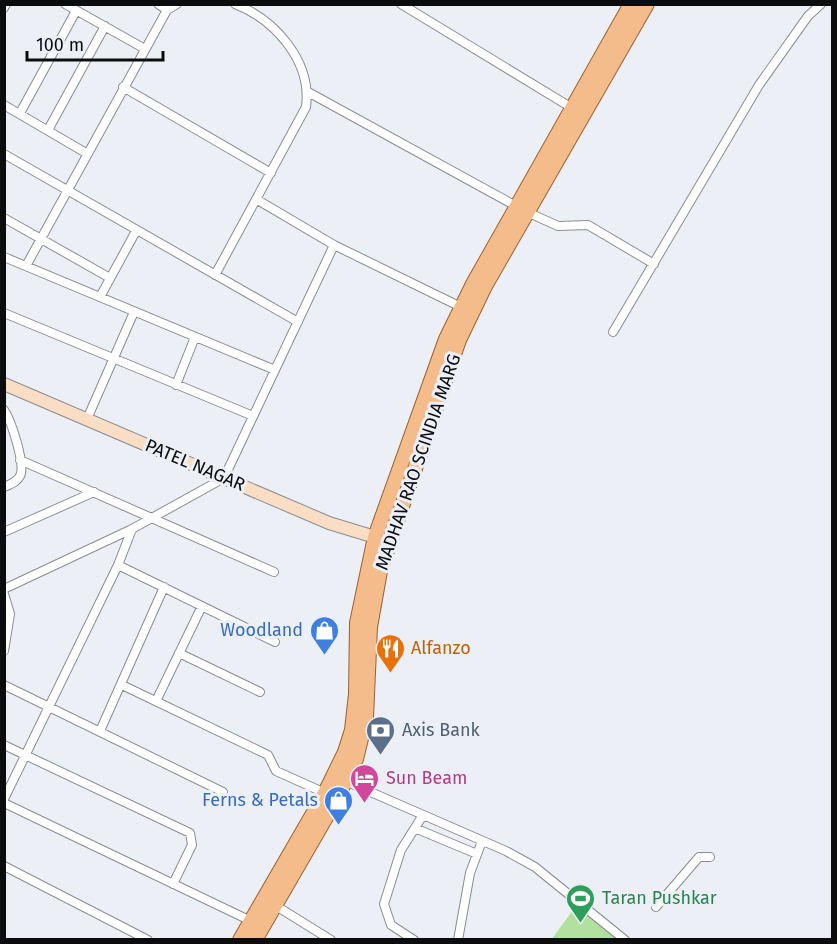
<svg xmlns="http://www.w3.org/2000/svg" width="837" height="944" font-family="'Fira Sans',sans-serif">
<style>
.green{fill:#b2e09f}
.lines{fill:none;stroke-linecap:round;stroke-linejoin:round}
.street-casing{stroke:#898d92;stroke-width:10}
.secondary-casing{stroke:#898d92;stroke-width:14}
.primary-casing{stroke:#9d612d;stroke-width:16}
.street{stroke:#fff;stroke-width:8}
.secondary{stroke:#f9ddc5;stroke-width:12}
.primary{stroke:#f4bc8b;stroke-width:14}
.labels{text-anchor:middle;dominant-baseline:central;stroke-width:6;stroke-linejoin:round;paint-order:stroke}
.street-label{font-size:18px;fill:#0b0c0e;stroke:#ecf0f6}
.shop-label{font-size:18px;fill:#366cbe;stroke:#ecf0f6;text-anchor:end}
.food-label{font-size:18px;fill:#c56008;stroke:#ecf0f6;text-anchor:start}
.service-label{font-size:18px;fill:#4e5e75;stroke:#ecf0f6;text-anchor:start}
.hotel-label{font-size:18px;fill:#b23c85;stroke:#ecf0f6;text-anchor:start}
.leisure-label{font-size:18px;fill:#27864d;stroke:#ecf0f6;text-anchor:start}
</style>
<rect width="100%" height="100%" fill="#ecf0f6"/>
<!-- green -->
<path class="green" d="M 576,906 L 622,939 L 551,940 Z"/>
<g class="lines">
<defs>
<path id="street" d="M 65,4 L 145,49
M 158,4 L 167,10
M 401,4 L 572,108
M 4,8 L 6,4
M 123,87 L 271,173
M 308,92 L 527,212 L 558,226 L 588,225 L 654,264
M 4,105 L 86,153
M 20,113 L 76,11
M 48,130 L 105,26
M 4,154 L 298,322
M 256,199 L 334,245 L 465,309
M 4,218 L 110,278
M 4,257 L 275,370
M 26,266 L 167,10 L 177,4
M 215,275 L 306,107 C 312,62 276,20 235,4
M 100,297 L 136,231
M 4,313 L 253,416
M 613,332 L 759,85 L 808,16 L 821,4
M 176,385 L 195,337
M 4,410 C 11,420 26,465 20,476 C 17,482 11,484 4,487
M 87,419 L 134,312
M 20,460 L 274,572
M 4,532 L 94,492
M 118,565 L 275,642
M 4,589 L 132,529 L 224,478 L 334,245
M 4,594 L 10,614 L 4,651
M 179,653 L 260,692
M 4,685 L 223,792
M 122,685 L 268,755 L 276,771 L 325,793
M 157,699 L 202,606
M 100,731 L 164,587
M 4,745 L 190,833 L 192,845 L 173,884
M 343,780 L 506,851 L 535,867 L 625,940
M 4,799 L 118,565 L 132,529
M 4,803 L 251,921
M 417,829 L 477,854
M 4,866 L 148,940
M 273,904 L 331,940
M 656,907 L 699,857 L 710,857
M 414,940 L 391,925 L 384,904 L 401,850 L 423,815
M 458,940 L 470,873 L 482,841"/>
<path id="secondary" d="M 4,384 L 329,523 L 388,541"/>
<path id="primary" d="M 240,940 L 325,793 L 345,752 L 352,730 L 356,694 L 357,623 L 375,537 L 446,339 L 473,284 L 631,4
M 255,940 L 336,800 L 356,759 L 366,718 L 370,627 L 380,571 L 459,340 L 485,286 L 647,4"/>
</defs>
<!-- street casing -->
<use href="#street" class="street-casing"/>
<!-- secondary casing -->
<use href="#secondary" class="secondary-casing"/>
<!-- primary casing -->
<use href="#primary" class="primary-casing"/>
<!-- street -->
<use href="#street" class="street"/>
<!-- secondary -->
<use href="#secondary" class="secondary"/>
<!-- primary -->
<use href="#primary" class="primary"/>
</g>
<!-- icons -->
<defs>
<symbol id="shop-pin" viewBox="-11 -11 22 30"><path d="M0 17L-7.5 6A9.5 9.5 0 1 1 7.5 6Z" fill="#3f7fe0" stroke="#ecf0f6"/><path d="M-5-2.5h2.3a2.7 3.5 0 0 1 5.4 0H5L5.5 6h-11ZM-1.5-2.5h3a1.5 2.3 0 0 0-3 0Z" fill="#fff"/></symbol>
<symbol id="restaurant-pin" viewBox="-11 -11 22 30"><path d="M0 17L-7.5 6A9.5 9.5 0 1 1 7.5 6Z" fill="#e8710a" stroke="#ecf0f6"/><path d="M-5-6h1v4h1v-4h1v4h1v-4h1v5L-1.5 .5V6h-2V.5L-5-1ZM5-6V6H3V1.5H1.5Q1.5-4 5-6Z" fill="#fff"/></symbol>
<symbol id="bank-pin" viewBox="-11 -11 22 30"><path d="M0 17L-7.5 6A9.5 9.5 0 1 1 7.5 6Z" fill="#5c6f8a" stroke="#ecf0f6"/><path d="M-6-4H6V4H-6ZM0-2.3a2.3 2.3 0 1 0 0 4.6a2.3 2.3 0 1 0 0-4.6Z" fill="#fff"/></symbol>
<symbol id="hotel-pin" viewBox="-11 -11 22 30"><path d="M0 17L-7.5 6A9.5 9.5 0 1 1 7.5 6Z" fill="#d1479c" stroke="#ecf0f6"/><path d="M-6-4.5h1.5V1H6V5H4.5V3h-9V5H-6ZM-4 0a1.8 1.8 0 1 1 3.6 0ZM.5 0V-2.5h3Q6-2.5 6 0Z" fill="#fff"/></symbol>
<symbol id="stadium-pin" viewBox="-11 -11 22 30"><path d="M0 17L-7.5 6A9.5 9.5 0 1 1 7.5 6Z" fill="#2e9e5b" stroke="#ecf0f6"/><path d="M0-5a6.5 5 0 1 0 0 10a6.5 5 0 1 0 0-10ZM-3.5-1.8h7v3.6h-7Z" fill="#fff"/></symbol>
</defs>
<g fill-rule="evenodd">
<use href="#shop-pin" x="308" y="614" width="33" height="45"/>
<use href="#restaurant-pin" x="374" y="632" width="33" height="45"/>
<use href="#bank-pin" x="364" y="714" width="33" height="45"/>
<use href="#hotel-pin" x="348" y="762" width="33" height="45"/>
<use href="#shop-pin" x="322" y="784" width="33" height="45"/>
<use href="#stadium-pin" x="564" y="882" width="33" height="45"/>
</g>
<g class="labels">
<!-- street labels -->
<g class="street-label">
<text transform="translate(418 462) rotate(-71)">MADHAV RAO SCINDIA MARG</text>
<text transform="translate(195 465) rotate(23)">PATEL NAGAR</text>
</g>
<!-- shop labels -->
<g class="shop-label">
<text x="303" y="630">Woodland</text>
<text x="318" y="800">Ferns &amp; Petals</text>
</g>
<!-- food labels -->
<g class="food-label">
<text x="411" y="648">Alfanzo</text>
</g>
<!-- service labels -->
<g class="service-label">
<text x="402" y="730">Axis Bank</text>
</g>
<!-- hotel labels -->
<g class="hotel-label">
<text x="386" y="778">Sun Beam</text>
</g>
<!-- leisure labels -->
<g class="leisure-label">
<text x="602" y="898">Taran Pushkar</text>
</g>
</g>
<!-- border -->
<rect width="837" height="944" fill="none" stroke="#0b0c0e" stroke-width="12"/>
<!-- scale -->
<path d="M27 51v9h136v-9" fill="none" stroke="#0b0c0e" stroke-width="3"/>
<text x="36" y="51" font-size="18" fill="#0b0c0e" stroke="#ecf0f6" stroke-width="4.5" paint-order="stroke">100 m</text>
</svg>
